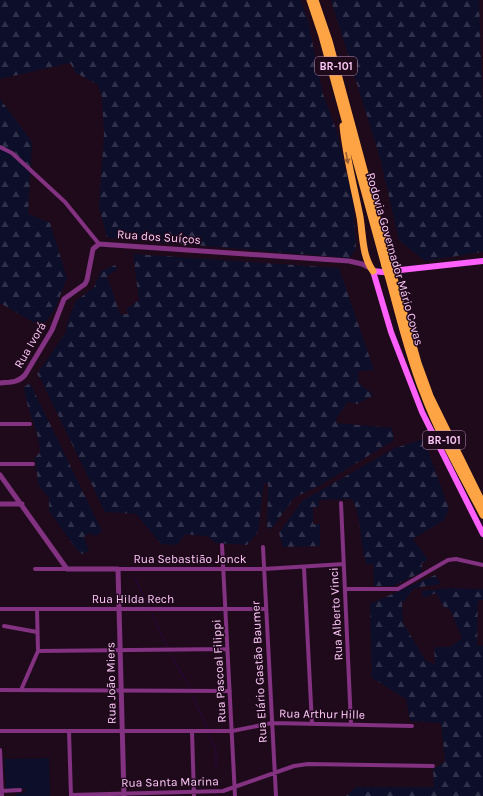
<svg xmlns="http://www.w3.org/2000/svg" width="483" height="796" font-family="Karla,sans-serif">
<style>
.green{fill:#0d0e2a}
.forest{fill:url(#forest-firs)}
.lines{fill:none;stroke-linecap:round;stroke-linejoin:round}
.stream{stroke:#29043e;stroke-width:1}
.minor{stroke:#833181;stroke-width:4}
.tertiary{stroke:#833181;stroke-width:5}
.secondary{stroke:#ff60fc;stroke-width:6}
.motorway{stroke:#ffa444;stroke-width:7}
.motorway-bridge{stroke:#ffa444;stroke-width:7}
.oneway{fill:#9a5f32}
.labels{text-anchor:middle;dominant-baseline:central;stroke-width:3;stroke-linejoin:round;paint-order:stroke}
.shield{fill:#1f0a1c;stroke:#bc90b7;stroke-width:1}
.shield-label{font-size:11px;font-weight:bold;fill:#ffc9f9}
.street-label{font-size:12px;fill:#ffc9f9;stroke:#1f0a1c}
</style>
<defs>
<pattern id="forest-firs" width="22" height="20" patternUnits="userSpaceOnUse"><rect width="22" height="20" fill="#0d0e2a"/><path d="M5 1l3.5 6h-7zM16 11l3.5 6h-7z" fill="#31304a"/></pattern>
</defs>
<rect width="100%" height="100%" fill="#1f0a1c"/>
<!-- green -->
<path class="green" d="M 49,758 L 50,796 L 16,796 L 16,794 L 25,793 L 25,789 L 6,789 L 4,759 Z"/>
<!-- forest -->
<path class="forest" d="M 0,0 L 301,0 L 308,21 L 323,94 L 336,129 L 353,201 L 356,249 L 349,258 L 107,238 L 99,207 L 104,134 L 102,97 L 98,85 L 76,73 L 70,63 L 0,79 Z
M 331,0 L 479,0 L 483,121 L 483,252 L 425,261 L 399,240 L 380,158 Z
M 0,99 L 32,142 L 28,214 L 50,223 L 67,278 L 54,311 L 45,322 L 33,322 L 0,303 Z
M 133,254 L 339,268 L 374,370 L 358,371 L 359,383 L 374,395 L 357,404 L 348,402 L 337,417 L 336,423 L 392,428 L 394,440 L 319,486 L 295,497 L 271,529 L 267,528 L 268,484 L 264,483 L 258,532 L 247,545 L 216,543 L 207,536 L 185,534 L 177,545 L 161,544 L 136,514 L 105,512 L 41,380 L 37,374 L 66,332 L 67,323 L 76,301 L 94,287 L 101,271 L 115,265 L 118,269 L 107,276 L 120,314 L 129,314 L 126,309 L 139,300 Z
M 30,383 L 102,531 L 96,536 L 89,533 L 84,537 L 89,551 L 82,554 L 77,550 L 49,511 L 49,498 L 38,484 L 35,458 L 40,452 C 39,429 26,410 24,387 Z
M 424,439 L 449,509 L 444,520 L 413,539 L 428,560 L 422,563 L 422,572 L 393,586 L 374,586 L 373,564 L 366,564 C 360,542 362,519 352,499 L 319,500 L 319,507 L 313,507 L 313,524 L 320,524 L 320,546 L 283,547 L 279,533 L 302,501 L 395,448 Z
M 435,575 L 441,584 L 414,588 L 402,604 L 403,623 L 426,661 L 435,664 L 434,647 L 451,647 L 462,638 L 450,609 L 444,607 L 436,593 L 423,598 L 422,591 L 447,588 L 483,589 L 483,600 L 478,601 L 477,645 L 483,646 L 483,796 L 346,796 L 356,787 L 434,787 L 433,770 L 445,761 L 441,723 L 410,721 L 406,699 L 372,678 L 370,604 Z"/>
<g class="lines">
<!-- stream -->
<path class="stream" d="M 135,578 L 148,606
M 152,614 L 167,646
M 171,655 L 189,686
M 193,697 L 207,727
M 209,735 L 216,750 L 216,767
M 216,795 L 216,796"/>
<!-- minor -->
<path class="minor" d="M 0,147 L 12,153 L 65,202 L 99,244
M 0,424 L 30,424
M 0,464 L 33,464
M 341,503 L 351,724
M 222,545 L 235,796
M 263,547 L 276,796
M 304,568 L 312,724
M 35,569 L 67,569
M 118,569 L 264,569 L 344,564
M 345,589 L 398,589 L 448,560 L 456,559 L 483,565
M 0,609 L 266,609
M 4,626 L 37,632
M 38,651 L 227,649
M 0,690 L 230,691
M 21,690 L 38,651 L 37,609
M 0,731 L 232,731 L 272,723 L 412,726
M 69,731 L 71,796
M 192,731 L 194,796
M 0,750 L 2,796
M 0,791 L 20,790
M 71,795 L 223,791 L 294,766 L 308,764 L 433,766"/>
<!-- tertiary -->
<path class="tertiary" d="M 0,383 C 9,382 18,383 25,375 L 52,330 L 64,299 L 85,284 L 87,280 L 93,249 L 99,244 L 349,261 L 362,264 L 370,268
M 0,475 L 67,569 L 118,569 L 124,796
M 0,504 L 22,504"/>
<!-- secondary -->
<path class="secondary" d="M 483,261 L 382,272 L 373,271 L 391,332 L 422,412 L 483,534"/>
<!-- motorway -->
<path class="motorway" d="M 310,0 L 322,36 L 385,266
M 315,0 L 329,41 L 390,266
M 343,126 C 346,157 354,186 360,217 C 363,235 362,256 373,271
M 388,275 C 399,314 408,354 423,392 C 439,435 462,475 483,515
M 393,275 L 418,363 L 430,396 L 483,504"/>
<!-- motorway-bridge -->
<path class="motorway-bridge" d="M 385,266 L 388,275
M 390,266 L 393,275"/>
</g>
<!-- one-way arrows -->
<defs><path id="oneway-solid" d="M-6-.8H1V-3.2L6.5 0L1 3.2V.8H-6Z"/></defs>
<use class="oneway" href="#oneway-solid" transform="translate(347 158) rotate(80)"/>
<g class="labels">
<!-- shield labels -->
<g class="shield">
<rect x="315" y="57" width="42" height="18" rx="3"/>
<rect x="423" y="431" width="42" height="18" rx="3"/>
</g>
<g class="shield-label">
<text x="336" y="66">BR-101</text>
<text x="444" y="440">BR-101</text>
</g>
<!-- street labels -->
<g class="street-label">
<text transform="translate(159 237) rotate(4)">Rua dos Suíços</text>
<text transform="translate(395 259) rotate(74)">Rodovia Governador Mário Covas</text>
<text transform="translate(30 345) rotate(-60)">Rua Ivorá</text>
<text x="190" y="559">Rua Sebastião Jonck</text>
<text x="133" y="599">Rua Hilda Rech</text>
<text transform="translate(336 614) rotate(-93)">Rua Alberto Vinci</text>
<text transform="translate(219 671) rotate(-93)">Rua Pascoal Filippi</text>
<text transform="translate(259 672) rotate(-93)">Rua Elário Gastão Baumer</text>
<text transform="translate(111 683) rotate(-91)">Rua João Miers</text>
<text transform="translate(322 714) rotate(1)">Rua Arthur Hille</text>
<text transform="translate(170 782) rotate(-1)">Rua Santa Marina</text>
</g>
</g>
</svg>
